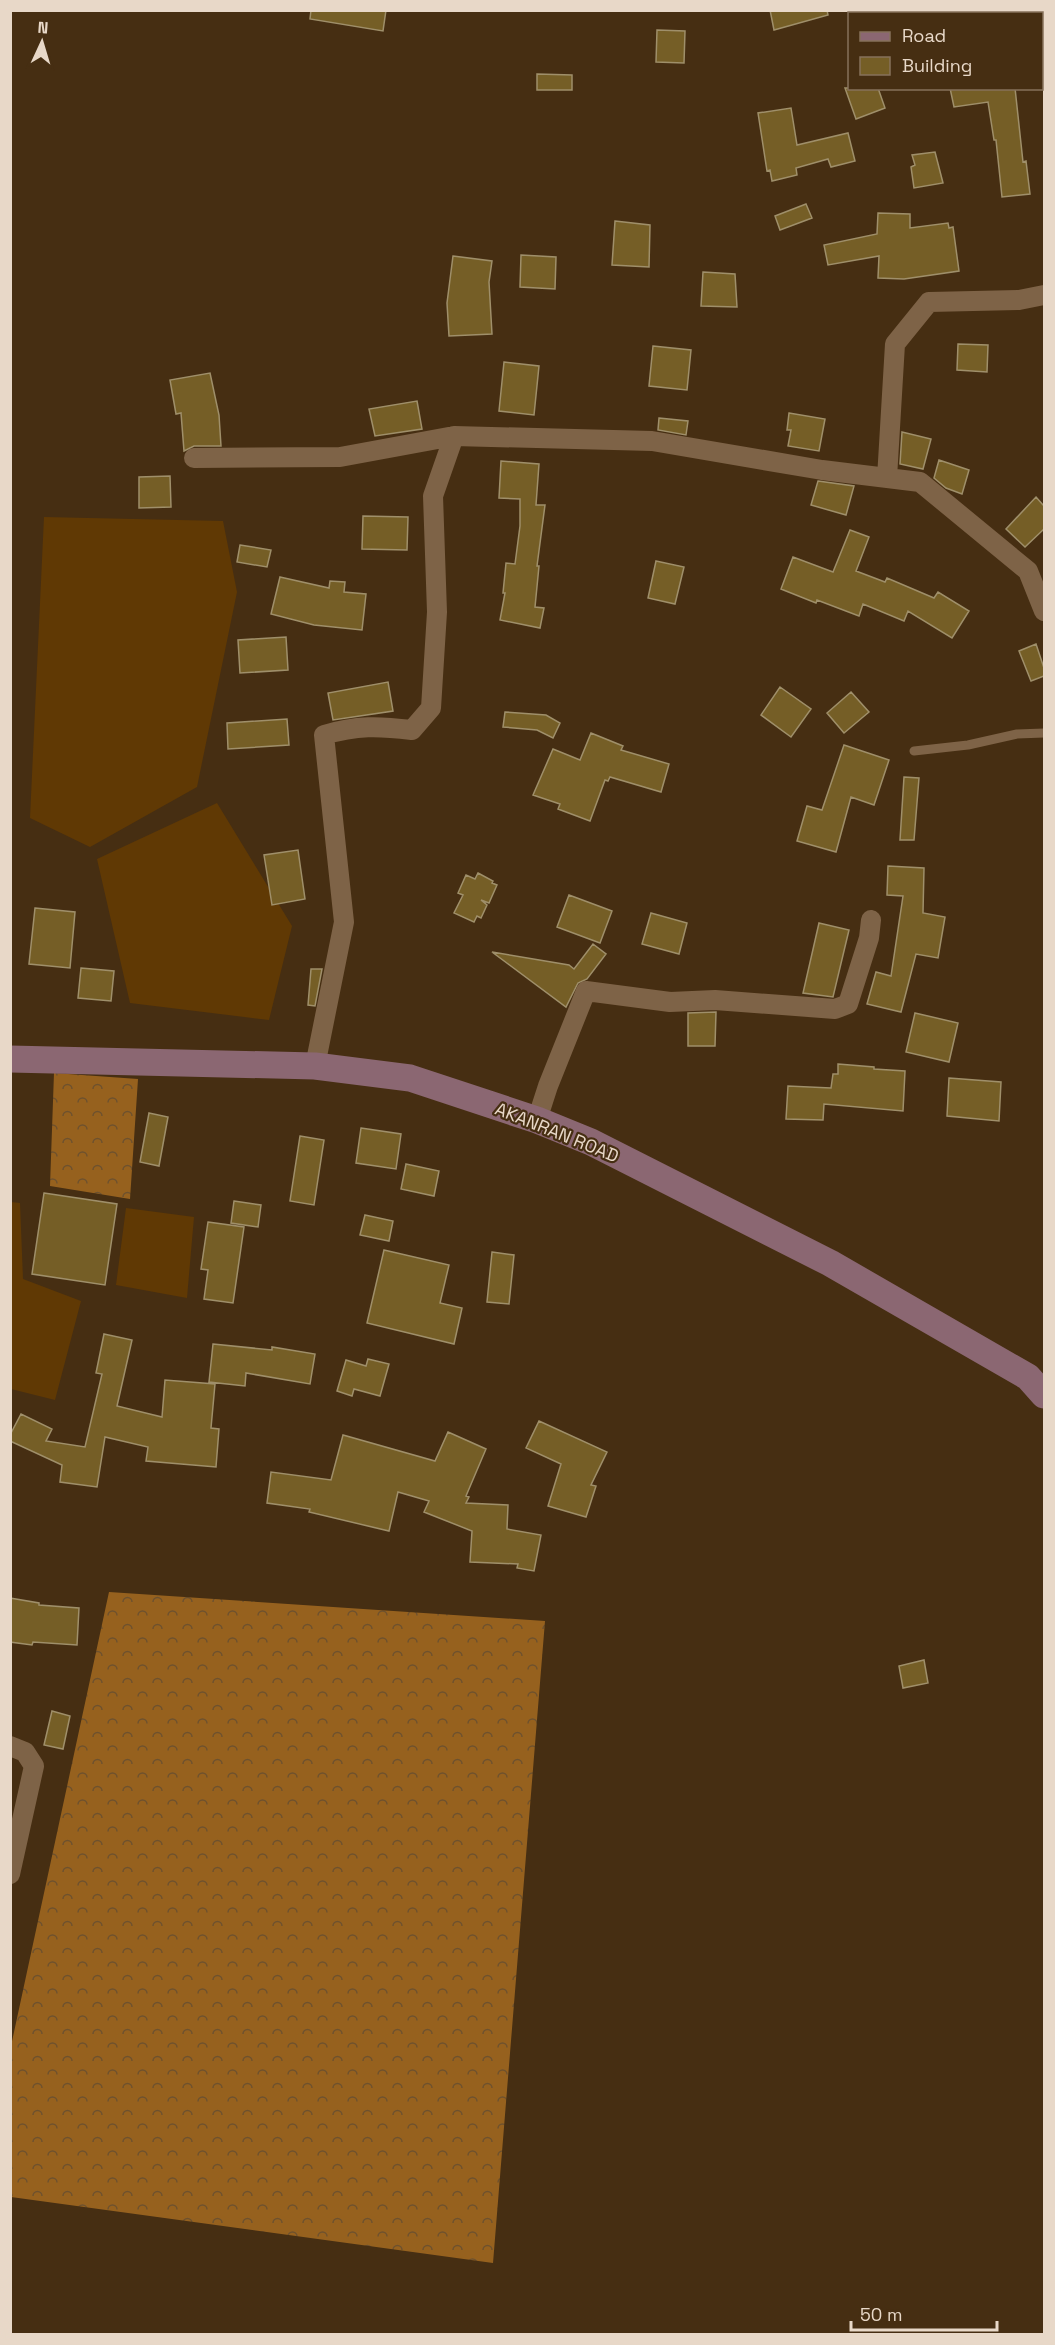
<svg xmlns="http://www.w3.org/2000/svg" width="1055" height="2345" font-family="'Space Grotesk',sans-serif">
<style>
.grass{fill:#603904}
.forest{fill:url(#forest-crowns)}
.building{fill:#755e26;stroke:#9f8f6a;stroke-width:1.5}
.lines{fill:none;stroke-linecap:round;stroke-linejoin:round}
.service{stroke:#7e6347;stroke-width:9}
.minor{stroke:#7e6347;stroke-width:20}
.secondary{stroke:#8b6772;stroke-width:27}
.labels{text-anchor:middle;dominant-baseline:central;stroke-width:4.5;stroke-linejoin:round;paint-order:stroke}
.street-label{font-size:18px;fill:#e8d8c8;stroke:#462e12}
</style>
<defs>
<pattern id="forest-crowns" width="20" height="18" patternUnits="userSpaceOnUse" patternTransform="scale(1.5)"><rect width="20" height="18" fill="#96611e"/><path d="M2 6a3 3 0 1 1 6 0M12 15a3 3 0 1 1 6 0" fill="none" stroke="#6e512d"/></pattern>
</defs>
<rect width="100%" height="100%" fill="#462e12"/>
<!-- grass -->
<path class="grass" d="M 44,517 L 223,521 L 237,592 L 197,787 L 90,847 L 30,818 Z
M 217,803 L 292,926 L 269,1020 L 130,1003 L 97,859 Z
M 11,1202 L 20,1203 L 23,1279 L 81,1301 L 55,1400 L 11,1389 Z
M 126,1208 L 194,1217 L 187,1298 L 116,1285 Z"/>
<!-- forest -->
<path class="forest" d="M 54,1073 L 138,1079 L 130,1199 L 50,1186 Z
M 109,1592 L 545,1621 L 493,2263 L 11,2197 L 11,2046 Z"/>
<!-- building -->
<path class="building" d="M 311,10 L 386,10 L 383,31 L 310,19 Z
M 770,10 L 827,10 L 828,15 L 774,30 Z
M 657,30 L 685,31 L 684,63 L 656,62 Z
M 537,74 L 572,75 L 572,90 L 537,90 Z
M 845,88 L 878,88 L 885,108 L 856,119 Z
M 950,88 L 1015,88 L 1023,162 L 1026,161 L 1030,194 L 1002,197 L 996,140 L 994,140 L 988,102 L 954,107 Z
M 791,108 L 797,145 L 848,133 L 855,161 L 831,167 L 828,159 L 796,168 L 797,175 L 772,181 L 770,170 L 767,171 L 758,113 Z
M 935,152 L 943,183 L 914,188 L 911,167 L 915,165 L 912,155 Z
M 806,204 L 812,218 L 780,230 L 775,216 Z
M 878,213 L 910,214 L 910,228 L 948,223 L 949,228 L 953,227 L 959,271 L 904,279 L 878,278 L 879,256 L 828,265 L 824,245 L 877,234 Z
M 615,221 L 650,225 L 649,267 L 612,265 Z
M 521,255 L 556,257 L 555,289 L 520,287 Z
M 453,256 L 492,261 L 489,282 L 492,334 L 449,336 L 447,303 Z
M 703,272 L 735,274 L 737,307 L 701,306 Z
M 958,344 L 988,345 L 987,372 L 957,370 Z
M 653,346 L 691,350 L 687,390 L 649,386 Z
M 504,362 L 539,366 L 534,415 L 499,411 Z
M 210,373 L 219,415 L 221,446 L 194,446 L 184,451 L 181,413 L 176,414 L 170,380 Z
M 417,401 L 422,429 L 375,436 L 369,409 Z
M 789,413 L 825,419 L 819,451 L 788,446 L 791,430 L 787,430 Z
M 659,418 L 688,421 L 686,435 L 658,430 Z
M 902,432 L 931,439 L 923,469 L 900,464 Z
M 939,460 L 969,470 L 962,494 L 946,488 L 934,478 Z
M 501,461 L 539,464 L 536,505 L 545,505 L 537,566 L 539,566 L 535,607 L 544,608 L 540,628 L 500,620 L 505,593 L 503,593 L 506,563 L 515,564 L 520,526 L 520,499 L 499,498 Z
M 170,476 L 171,507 L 139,508 L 139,477 Z
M 818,481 L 854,486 L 846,515 L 811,505 Z
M 1036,497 L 1044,506 L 1044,529 L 1025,547 L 1006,529 Z
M 363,516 L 408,517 L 407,550 L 362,549 Z
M 850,530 L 869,537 L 856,571 L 885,582 L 887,578 L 934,598 L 938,592 L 969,611 L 952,638 L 908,611 L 904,621 L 863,604 L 859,616 L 817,600 L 816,603 L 781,589 L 793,557 L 833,572 Z
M 240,545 L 271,550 L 267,567 L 237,562 Z
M 656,561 L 684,567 L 675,604 L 648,598 Z
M 280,577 L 329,588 L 330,581 L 345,582 L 344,592 L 366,594 L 362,630 L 314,625 L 271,614 Z
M 286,637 L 288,670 L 240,673 L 238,640 Z
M 1036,644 L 1044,668 L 1044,676 L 1031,681 L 1019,651 Z
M 388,682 L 393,711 L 333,720 L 328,693 Z
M 780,687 L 811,709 L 791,737 L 761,715 Z
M 851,692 L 869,712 L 844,733 L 827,713 Z
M 505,712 L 546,715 L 560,723 L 553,738 L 537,730 L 503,727 Z
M 287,719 L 289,745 L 228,749 L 227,723 Z
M 591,733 L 623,746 L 621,750 L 669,764 L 661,792 L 610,777 L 608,781 L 605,780 L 590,821 L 558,809 L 560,804 L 533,795 L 553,749 L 580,760 Z
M 844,745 L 889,760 L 874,805 L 851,797 L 836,852 L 797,841 L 807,806 L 822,810 Z
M 904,777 L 919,778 L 914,840 L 900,840 Z
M 298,850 L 305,899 L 272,905 L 264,855 Z
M 888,866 L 924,868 L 923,913 L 945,917 L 938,958 L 916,954 L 901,1012 L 867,1004 L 876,972 L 891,976 L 903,896 L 887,895 Z
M 478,873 L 493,881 L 492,883 L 497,885 L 489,903 L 481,900 L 487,905 L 481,918 L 477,916 L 474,922 L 454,913 L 463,895 L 458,893 L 466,875 L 475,879 Z
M 569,895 L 612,911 L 600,943 L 557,927 Z
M 35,908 L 75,912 L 70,968 L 29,964 Z
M 651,913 L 687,923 L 679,954 L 642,944 Z
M 819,923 L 849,930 L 833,997 L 803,993 Z
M 593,944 L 606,954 L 587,979 L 578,983 L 566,1007 L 492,952 L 569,965 L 574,969 Z
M 81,968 L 114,971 L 111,1001 L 78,998 Z
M 311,969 L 322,969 L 315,1006 L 308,1005 Z
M 716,1012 L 715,1046 L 688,1046 L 688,1013 Z
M 915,1013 L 958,1023 L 949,1062 L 906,1052 Z
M 838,1064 L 874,1067 L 874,1069 L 905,1071 L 903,1111 L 824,1104 L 823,1120 L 786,1119 L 788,1086 L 831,1088 L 833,1074 L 838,1074 Z
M 949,1078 L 1001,1082 L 999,1121 L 947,1116 Z
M 149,1113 L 168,1117 L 159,1166 L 140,1162 Z
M 361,1128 L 401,1134 L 396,1169 L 356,1163 Z
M 300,1136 L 324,1140 L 314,1205 L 290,1201 Z
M 406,1164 L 439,1171 L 434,1196 L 401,1189 Z
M 44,1193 L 117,1204 L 105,1285 L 32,1274 Z
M 234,1201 L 261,1205 L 258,1227 L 231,1223 Z
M 365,1215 L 393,1221 L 389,1241 L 360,1235 Z
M 208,1222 L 244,1227 L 233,1303 L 204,1299 L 208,1270 L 201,1269 Z
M 384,1250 L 449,1265 L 440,1303 L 462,1308 L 454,1344 L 367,1323 Z
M 492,1252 L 514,1255 L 509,1304 L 487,1302 Z
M 104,1334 L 132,1340 L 117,1406 L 162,1417 L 165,1380 L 215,1384 L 211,1428 L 219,1429 L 216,1467 L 146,1461 L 148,1447 L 105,1437 L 97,1487 L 60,1482 L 62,1465 L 10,1441 L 10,1435 L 21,1414 L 52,1429 L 46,1441 L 85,1447 L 102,1374 L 96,1373 Z
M 213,1344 L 272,1350 L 272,1347 L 315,1354 L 310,1384 L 246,1373 L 245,1386 L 209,1382 Z
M 368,1359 L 389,1364 L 380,1396 L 354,1389 L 352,1396 L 337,1391 L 346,1360 L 366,1366 Z
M 539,1421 L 607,1452 L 591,1485 L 596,1486 L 586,1517 L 548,1506 L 561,1464 L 526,1448 Z
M 448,1432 L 486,1449 L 466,1496 L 469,1497 L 466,1503 L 508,1505 L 507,1529 L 541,1535 L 534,1571 L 517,1568 L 518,1564 L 470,1562 L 472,1531 L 424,1512 L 429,1501 L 398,1492 L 389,1531 L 309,1512 L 310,1509 L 267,1503 L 271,1472 L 331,1480 L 343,1435 L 435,1461 Z
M 10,1598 L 39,1603 L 39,1605 L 79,1608 L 77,1645 L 33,1642 L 32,1645 L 10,1642 Z
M 924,1660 L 928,1683 L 903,1688 L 899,1666 Z
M 52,1711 L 70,1716 L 63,1749 L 44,1745 Z"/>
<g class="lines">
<!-- service -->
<path class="service" d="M 914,751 L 968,745 L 1017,734 L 1044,733"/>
<!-- minor -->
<path class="minor" d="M 194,458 L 340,457 L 454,436
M 887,478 L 895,344 L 929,302 L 1019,300 L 1044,295
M 315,1066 L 344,922 L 324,735 C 357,725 379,726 412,730 L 431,708 L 437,612 L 433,496 L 454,436 L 652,441 L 822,470 L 920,482 L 1028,571 L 1044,611
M 537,1120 L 548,1086 L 586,991 L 670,1002 L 715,1000 L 835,1009 L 848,1004 L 869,938 L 871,920
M 10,1746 L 25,1752 L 34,1766 L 10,1874"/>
<!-- secondary -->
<path class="secondary" d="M 10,1059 L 315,1066 L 410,1078 L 537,1120 L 591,1142 L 830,1263 L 1028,1377 L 1044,1395"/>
</g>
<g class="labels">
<!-- street labels -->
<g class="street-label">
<text transform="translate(557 1132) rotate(22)">AKANRAN ROAD</text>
</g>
</g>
<!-- border -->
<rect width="1055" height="2345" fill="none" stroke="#e8d8c8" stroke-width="24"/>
<!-- legend -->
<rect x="848" y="12" width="195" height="78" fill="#462e12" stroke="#87725b" stroke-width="1.5"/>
<rect x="860" y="32" width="30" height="9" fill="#8b6772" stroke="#87725b" stroke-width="1.5"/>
<text x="902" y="42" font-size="18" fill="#e8d8c8">Road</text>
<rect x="860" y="57" width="30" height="18" fill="#755e26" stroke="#87725b" stroke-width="1.5"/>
<text x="902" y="72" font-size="18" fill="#e8d8c8">Building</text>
<!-- north arrow -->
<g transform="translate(42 42) rotate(4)" stroke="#462e12" stroke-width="4.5" paint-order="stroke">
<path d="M0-4.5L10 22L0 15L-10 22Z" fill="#e8d8c8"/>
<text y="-9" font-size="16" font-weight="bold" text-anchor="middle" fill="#e8d8c8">N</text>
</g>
<!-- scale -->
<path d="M851 2321v9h146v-9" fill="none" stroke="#e8d8c8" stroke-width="3"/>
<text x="860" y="2321" font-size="18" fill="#e8d8c8" stroke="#462e12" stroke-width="4.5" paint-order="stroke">50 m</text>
</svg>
